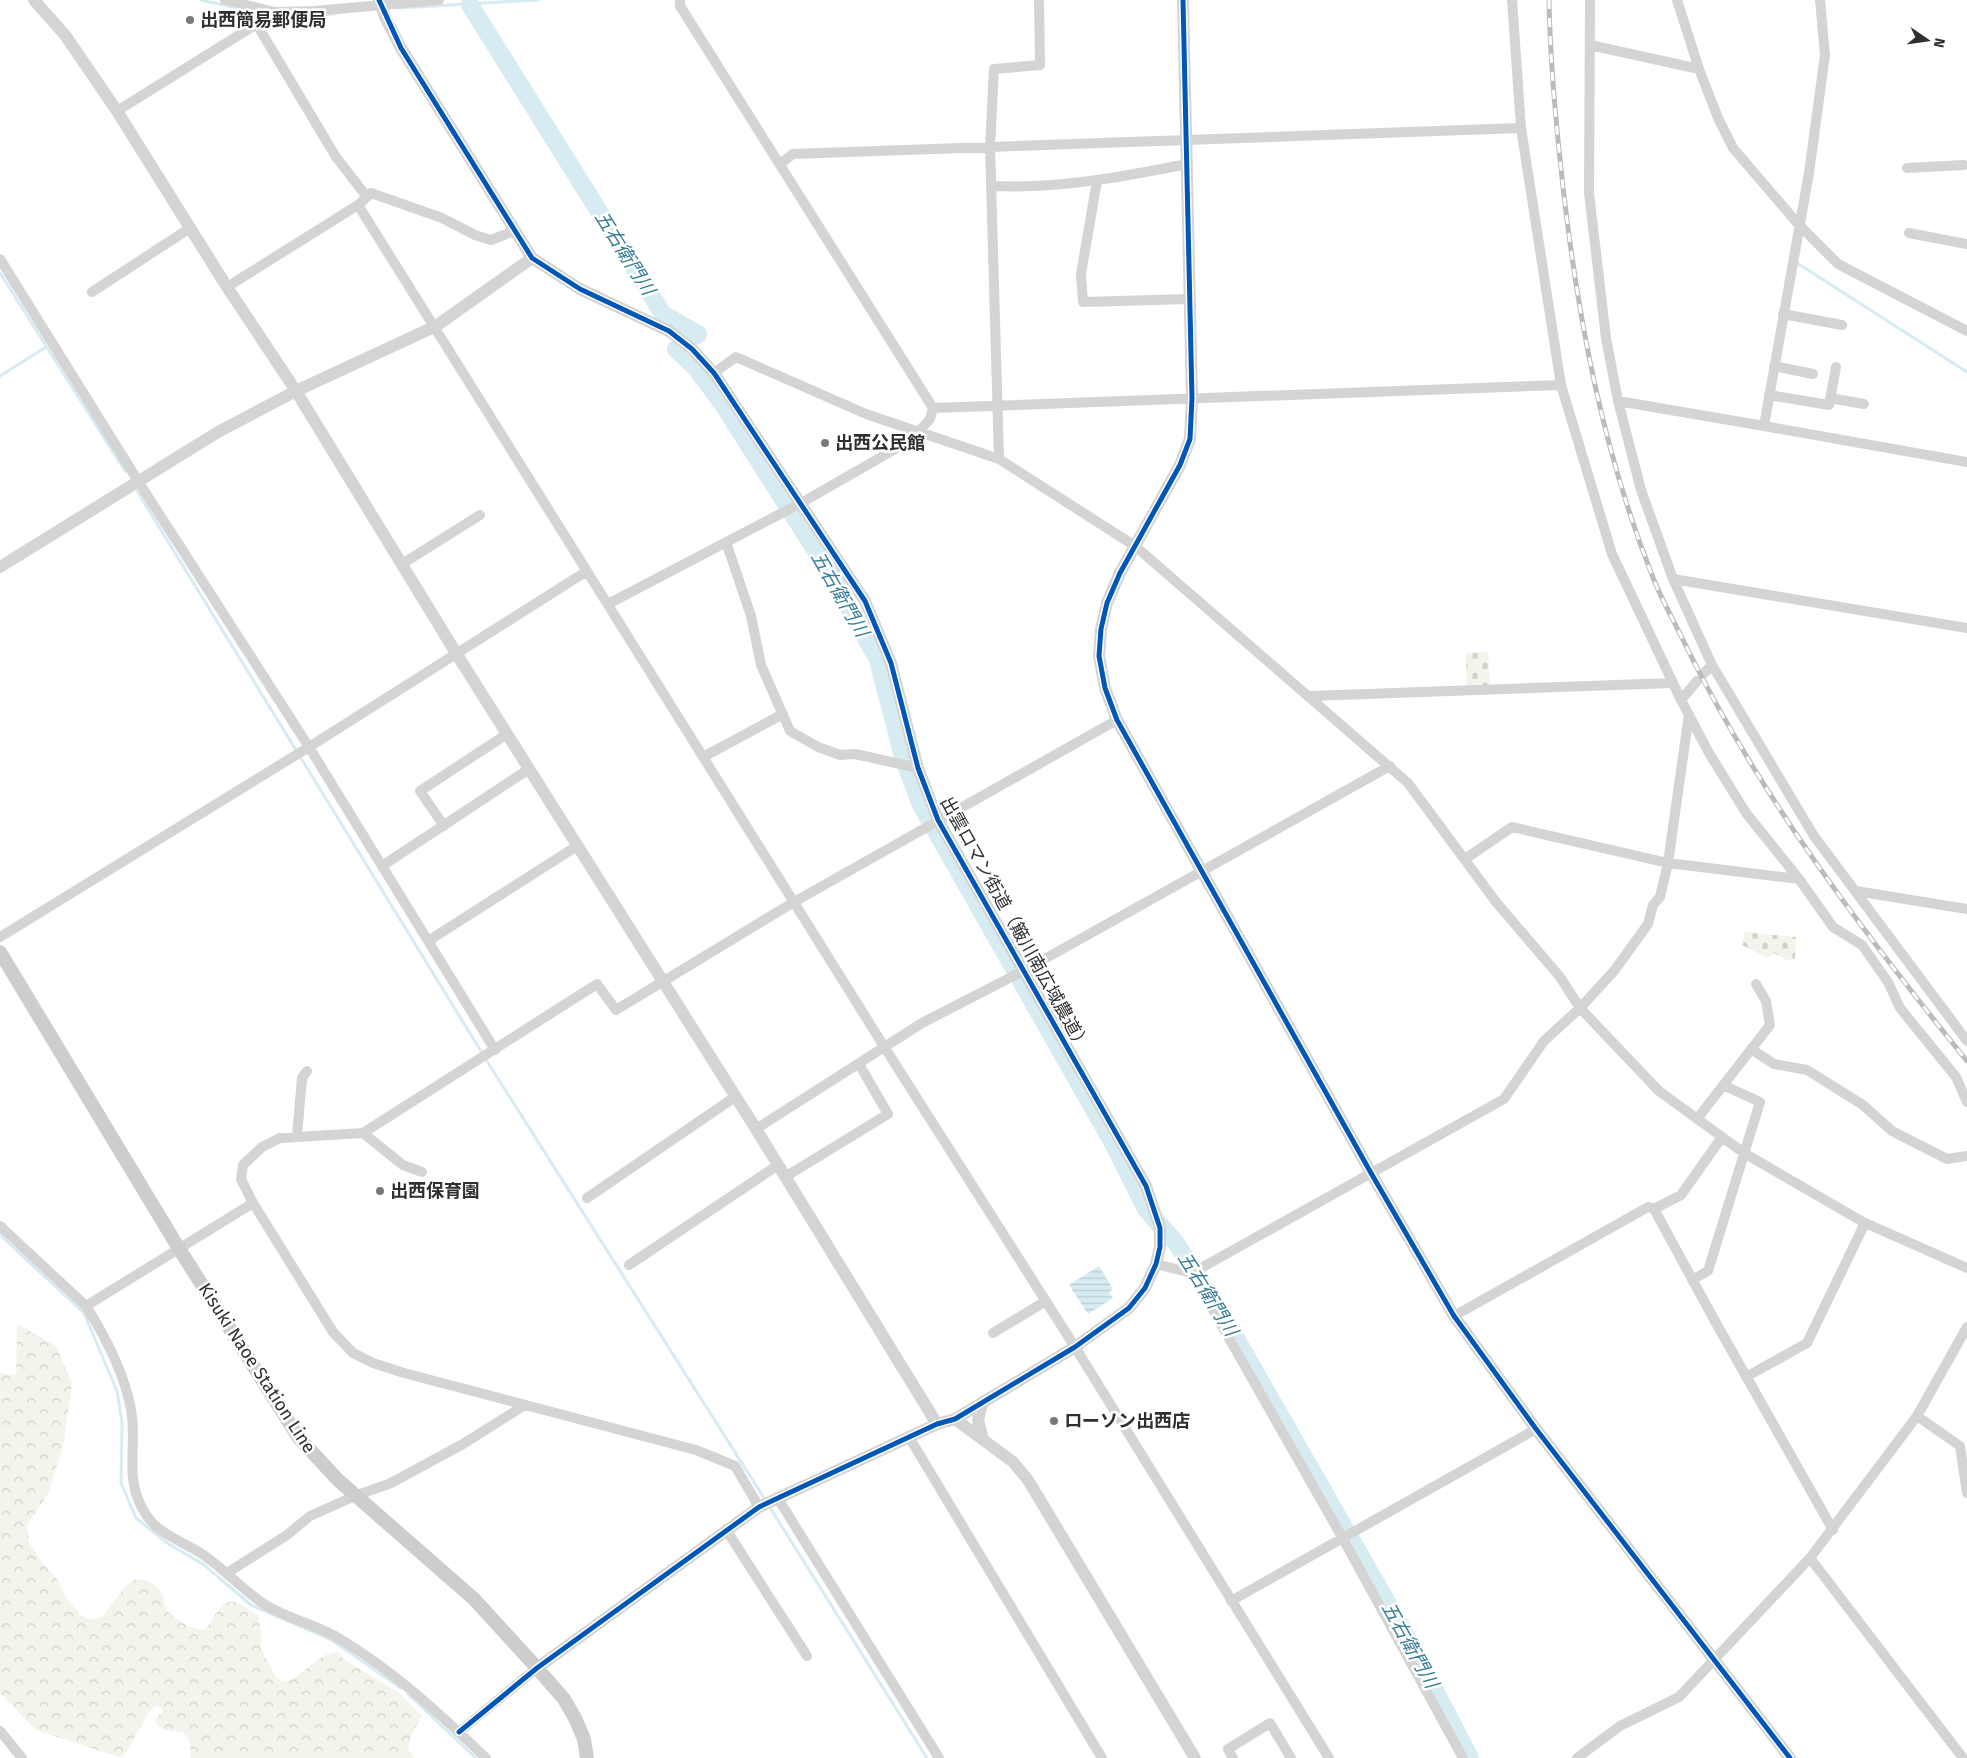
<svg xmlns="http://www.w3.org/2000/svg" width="1967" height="1758" font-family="'Fira Sans','Noto Sans JP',sans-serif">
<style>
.forest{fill:url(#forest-crowns)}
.cemetery{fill:url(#cemetery-stones)}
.water{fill:url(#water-rules)}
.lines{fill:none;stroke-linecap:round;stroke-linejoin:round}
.stream{stroke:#d7ebf3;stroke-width:3}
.river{stroke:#d7ebf3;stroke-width:18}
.minor{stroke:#d4d4d4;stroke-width:10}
.tertiary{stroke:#d4d4d4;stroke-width:12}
.secondary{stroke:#cdcdcd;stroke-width:14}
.rail-casing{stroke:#bbb;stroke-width:5}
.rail{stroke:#fff;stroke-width:3;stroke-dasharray:9;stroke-linecap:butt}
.tertiary-bridge{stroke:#d4d4d4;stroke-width:12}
.cycleway-casing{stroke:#fff;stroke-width:8}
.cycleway{stroke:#0057b8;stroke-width:5}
.poi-dot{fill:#787878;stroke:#fff;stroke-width:2}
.labels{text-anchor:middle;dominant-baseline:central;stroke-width:5;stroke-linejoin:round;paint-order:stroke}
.poi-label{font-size:18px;font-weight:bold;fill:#2f2f2f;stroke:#fff;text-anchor:start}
.street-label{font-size:18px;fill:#2f2f2f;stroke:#fff}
.water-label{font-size:19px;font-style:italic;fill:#377d96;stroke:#fff}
</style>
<defs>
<pattern id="forest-crowns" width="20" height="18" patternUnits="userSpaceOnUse" patternTransform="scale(1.25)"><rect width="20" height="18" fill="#f2f5eb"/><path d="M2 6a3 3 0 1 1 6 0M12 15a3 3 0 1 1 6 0" fill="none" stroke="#d0d2ca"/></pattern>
<pattern id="cemetery-stones" width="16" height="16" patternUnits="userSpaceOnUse" patternTransform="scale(1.25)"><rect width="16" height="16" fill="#f2f5eb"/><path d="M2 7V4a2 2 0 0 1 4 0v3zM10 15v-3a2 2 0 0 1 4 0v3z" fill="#d0d2ca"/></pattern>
<pattern id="water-rules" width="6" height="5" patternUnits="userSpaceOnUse" patternTransform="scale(1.25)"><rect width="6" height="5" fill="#d7ebf3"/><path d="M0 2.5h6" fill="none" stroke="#b9cad1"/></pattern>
</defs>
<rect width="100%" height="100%" fill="#fff"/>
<!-- forest -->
<path class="forest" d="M 17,1324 L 56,1346 L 72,1383 L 63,1446 L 48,1494 L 27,1525 L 29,1543 L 42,1563 L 57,1579 L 67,1599 L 83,1617 L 92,1620 L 102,1617 L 126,1586 L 135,1579 C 156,1580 163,1591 166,1610 C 179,1621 188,1629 205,1630 C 226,1601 225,1590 259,1617 C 259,1628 263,1635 260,1647 L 276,1677 L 283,1681 L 292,1680 L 323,1656 L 337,1652 L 346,1661 L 398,1692 L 422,1716 L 411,1736 L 408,1750 L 415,1758 L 191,1758 L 190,1742 L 184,1733 C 175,1730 157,1732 155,1720 L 164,1710 L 157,1705 L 151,1709 L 124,1755 L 118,1757 L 36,1730 L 0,1693 L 0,1373 L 16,1375 Z"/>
<!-- cemetery -->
<path class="cemetery" d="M 1488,652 L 1490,686 L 1467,688 L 1466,653 Z
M 1745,932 L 1796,937 L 1795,959 L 1786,960 L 1774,953 L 1768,958 L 1742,945 Z"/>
<!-- water -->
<path class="water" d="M 1099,1266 L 1113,1289 L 1109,1292 L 1113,1298 L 1088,1314 L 1069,1285 Z"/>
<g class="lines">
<!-- stream -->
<path class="stream" d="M 201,0 L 255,12
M 399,8 L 538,0
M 316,15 L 335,14
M 1797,263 L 1967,372
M 0,273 L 125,471
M 0,376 L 46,347
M 137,491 L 490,1066 L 766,1501
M 0,1235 L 84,1313 L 117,1391 L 122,1423 L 121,1483 L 136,1518 L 167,1543 L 203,1564 L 251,1605 L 330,1639 L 401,1688
M 769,1506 L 927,1758
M 408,1694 L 476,1758"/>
<!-- river -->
<path class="river" d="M 470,5 L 663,314 L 698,334 L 676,349 L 696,368 L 724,406 L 828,570 L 878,660 L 903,757 L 920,803 L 1114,1145 L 1146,1209 L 1176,1243 L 1226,1321 L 1411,1644 L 1470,1758"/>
<!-- minor -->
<path class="minor" d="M 225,0 L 275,12
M 680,0 L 680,6 L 933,408 L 1561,385
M 1512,0 L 1521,128 L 1561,385 L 1612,554 L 1681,700 L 1709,753 L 1746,813 L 1799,879 L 1833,927 L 1862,945 L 1888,982 L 1900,1008 L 1956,1077 L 1967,1102
M 1590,0 L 1589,193 L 1606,338 L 1618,401 L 1641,490 L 1673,579 L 1712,665 L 1814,836 L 1967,1041
M 1677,0 L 1699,69 L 1718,118 L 1733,148 L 1799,225 L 1838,264 L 1967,331
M 256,23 L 336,157 L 367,197
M 1590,45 L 1699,69
M 117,111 L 276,12 L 314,11 L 439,0
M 780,164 L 793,154 L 1521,128
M 1907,168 L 1964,165
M 1097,181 L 1081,274 L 1083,302 L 1189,299
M 991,186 C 1058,189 1122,177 1187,164
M 358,205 L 885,1048 L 1075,1347 L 1329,1758
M 1909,233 L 1967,244
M 0,259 L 138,481 L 309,747 L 495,1050
M 227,287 L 358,205 L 371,193 L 442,218 L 475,235 L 491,240 L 514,231
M 92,292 L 190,228
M 1783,314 L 1842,325
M 1774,366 L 1813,374
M 714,373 L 736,357 L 866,414 L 999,459 L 1135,546 L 1408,783 L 1496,902 L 1560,977 L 1580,1008 L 1659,1091 L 1744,1153 L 1863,1222 L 1967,1268
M 1769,395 L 1829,405 L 1836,367
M 1830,398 L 1864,404
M 1618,401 L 1764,426 L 1809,173 L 1825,55 L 1820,0
M 1764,426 L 1967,462
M 999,459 L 990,146 L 994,69 L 1040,65 L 1039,0
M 726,542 L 751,616 L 761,665 L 790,731 L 818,747 L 840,755 L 855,754 L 918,768
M 402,564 L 480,515
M 1673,579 L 1967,628
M 608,604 L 801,503 L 911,440 L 930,419 L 933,408
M 1703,674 L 1712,665
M 1310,696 L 1673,683
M 1681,700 L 1697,681
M 703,757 L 783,714
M 444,826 L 420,791 L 507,734
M 1465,859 L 1512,827 L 1668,863 L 1799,879
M 382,866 L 529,769
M 1856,891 L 1967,909
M 0,937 L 309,747 L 587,571
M 428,941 L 577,846
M 1751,1049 L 1774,1064 L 1807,1070 L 1863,1105 L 1892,1131 L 1947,1159 L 1967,1156
M 1697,1119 L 1770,1025 L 1766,1001 L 1756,984
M 756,1129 L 922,1023 L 1023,971 L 1390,766
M 363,1133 L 403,1165 L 422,1172
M 297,1136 L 302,1078 L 307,1071
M 1722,1137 L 1681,1195 L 1654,1209 L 1716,1323 L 1833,1530
M 785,1177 L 888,1114 L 859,1064
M 587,1198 L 735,1097
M 0,1226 L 86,1306 C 105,1336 124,1373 131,1409 C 138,1448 122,1480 147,1516 C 159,1534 181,1541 199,1552 C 223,1567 241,1589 264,1604 C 287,1619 316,1624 340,1639 C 394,1671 440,1714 486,1758
M 1156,1264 L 1192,1273 L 1342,1537 L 1463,1758
M 629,1265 L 778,1165
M 1192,1273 L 1504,1099 L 1544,1041 L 1580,1008 L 1614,971 L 1648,924 L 1653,905 L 1660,897 L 1668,863 L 1689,714
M 1692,1280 L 1708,1271 L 1760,1102 L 1723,1085
M 86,1306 L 253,1203
M 1454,1316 L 1648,1207 L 1654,1209
M 993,1333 L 1046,1301
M 1746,1377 L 1807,1343 L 1865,1223
M 1917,1416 L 1960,1446 L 1967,1493
M 909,1437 L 1102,1758
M 777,1497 L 939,1758
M 759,1507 L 735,1466 L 696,1450 L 404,1373 L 373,1363 L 353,1353 L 333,1332 L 253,1203 L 241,1179 L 243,1165 L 262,1147 L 280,1138 L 363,1133 L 597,984 L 616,1010 L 794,902 L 1117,720
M 727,1531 L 807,1656
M 1810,1558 L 1963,1758
M 227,1573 L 287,1535 L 310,1516 L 355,1496 L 391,1483 L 463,1444 L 525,1405
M 1231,1601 L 1536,1429
M 0,1731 L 22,1758
M 459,1732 L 537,1668
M 1233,1758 L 1228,1749 L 1270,1723 L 1291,1758
M 1577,1758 L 1620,1726 L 1679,1697 L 1810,1558 L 1917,1416 L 1967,1327"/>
<!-- tertiary -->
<path class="tertiary" d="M 34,0 L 65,35 L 117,111 L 227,287 L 296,391 L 456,653 L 756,1129 L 937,1424
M 1183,0 L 1192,398 L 1190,439 L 1180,465 L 1120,573 L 1107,603 L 1101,629 L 1099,656 L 1105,688 L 1117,720 L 1371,1173 L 1454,1316 L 1536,1429 L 1790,1758
M 385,17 L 401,48 L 532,258 L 580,289 L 669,331 L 692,349 L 714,373 L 865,601 L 891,663 L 918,768 L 938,820 L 1146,1186 L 1160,1228 L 1160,1247 L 1156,1264 L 1145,1288 L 1129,1308 L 1075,1347 L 955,1419 L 937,1424 L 759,1507 L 537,1668
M 0,567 L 218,432 L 296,391 L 436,326 L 532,258
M 982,1404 L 978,1420 L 983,1439
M 955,1419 L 1013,1462 L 1028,1480 L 1195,1758"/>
<!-- secondary -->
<path class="secondary" d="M 0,952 L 178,1247 L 299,1438 L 338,1480 L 474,1599 L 537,1668 L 564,1699 L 575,1718 L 584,1739 L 587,1758"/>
<defs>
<path id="rail" d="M 1549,0 C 1550,62 1556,125 1563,187 C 1578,319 1603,451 1652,575 C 1661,599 1674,621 1685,644 C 1759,795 1862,931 1967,1061"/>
</defs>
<!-- rail casing -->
<use href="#rail" class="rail-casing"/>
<!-- rail -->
<use href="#rail" class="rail"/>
<!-- tertiary-bridge -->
<path class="tertiary-bridge" d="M 379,0 L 385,17"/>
<defs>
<path id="cycleway" d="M 379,0 L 401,48 L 532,258 L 580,289 L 669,331 L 692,349 L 714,373 L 865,601 L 891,663 L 918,768 L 938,820 L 1146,1186 L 1160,1228 L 1160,1247 L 1156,1264 L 1145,1288 L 1129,1308 L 1075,1347 L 955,1419 L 937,1424 L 759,1507 L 537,1668 L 459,1732
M 1183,0 L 1192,398 L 1190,439 L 1180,465 L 1120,573 L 1107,603 L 1101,629 L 1099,656 L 1105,688 L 1117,720 L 1371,1173 L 1454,1316 L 1536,1429 L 1790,1758"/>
</defs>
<!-- cycleway casing -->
<use href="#cycleway" class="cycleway-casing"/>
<!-- cycleway -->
<use href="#cycleway" class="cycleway"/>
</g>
<!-- markers -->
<g class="poi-dot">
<circle cx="190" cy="20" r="5"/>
<circle cx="825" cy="443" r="5"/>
<circle cx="380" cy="1191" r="5"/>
<circle cx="1054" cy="1421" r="5"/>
</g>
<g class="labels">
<!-- poi labels -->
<g class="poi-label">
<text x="200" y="20">出西簡易郵便局</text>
<text x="835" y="443">出西公民館</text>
<text x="390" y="1191">出西保育園</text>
<text x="1064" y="1421">ローソン出西店</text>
</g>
<!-- street labels -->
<g class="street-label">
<text transform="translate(1015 924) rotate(61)">出雲ロマン街道（簸川南広域農道）</text>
<text transform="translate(257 1368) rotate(57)">Kisuki Naoe Station Line</text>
</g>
<!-- water labels -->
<g class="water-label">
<text transform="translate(625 253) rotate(58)">五右衛門川</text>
<text transform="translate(840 594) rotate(60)">五右衛門川</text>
<text transform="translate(1208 1294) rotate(58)">五右衛門川</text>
<text transform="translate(1410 1645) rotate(61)">五右衛門川</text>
</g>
</g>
<!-- north arrow -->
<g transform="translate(1927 40) rotate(103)" stroke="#ffffff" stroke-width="4" paint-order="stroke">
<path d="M0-4L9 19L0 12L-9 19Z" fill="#2f2f2f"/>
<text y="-8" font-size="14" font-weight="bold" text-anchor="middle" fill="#2f2f2f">N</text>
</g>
</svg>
